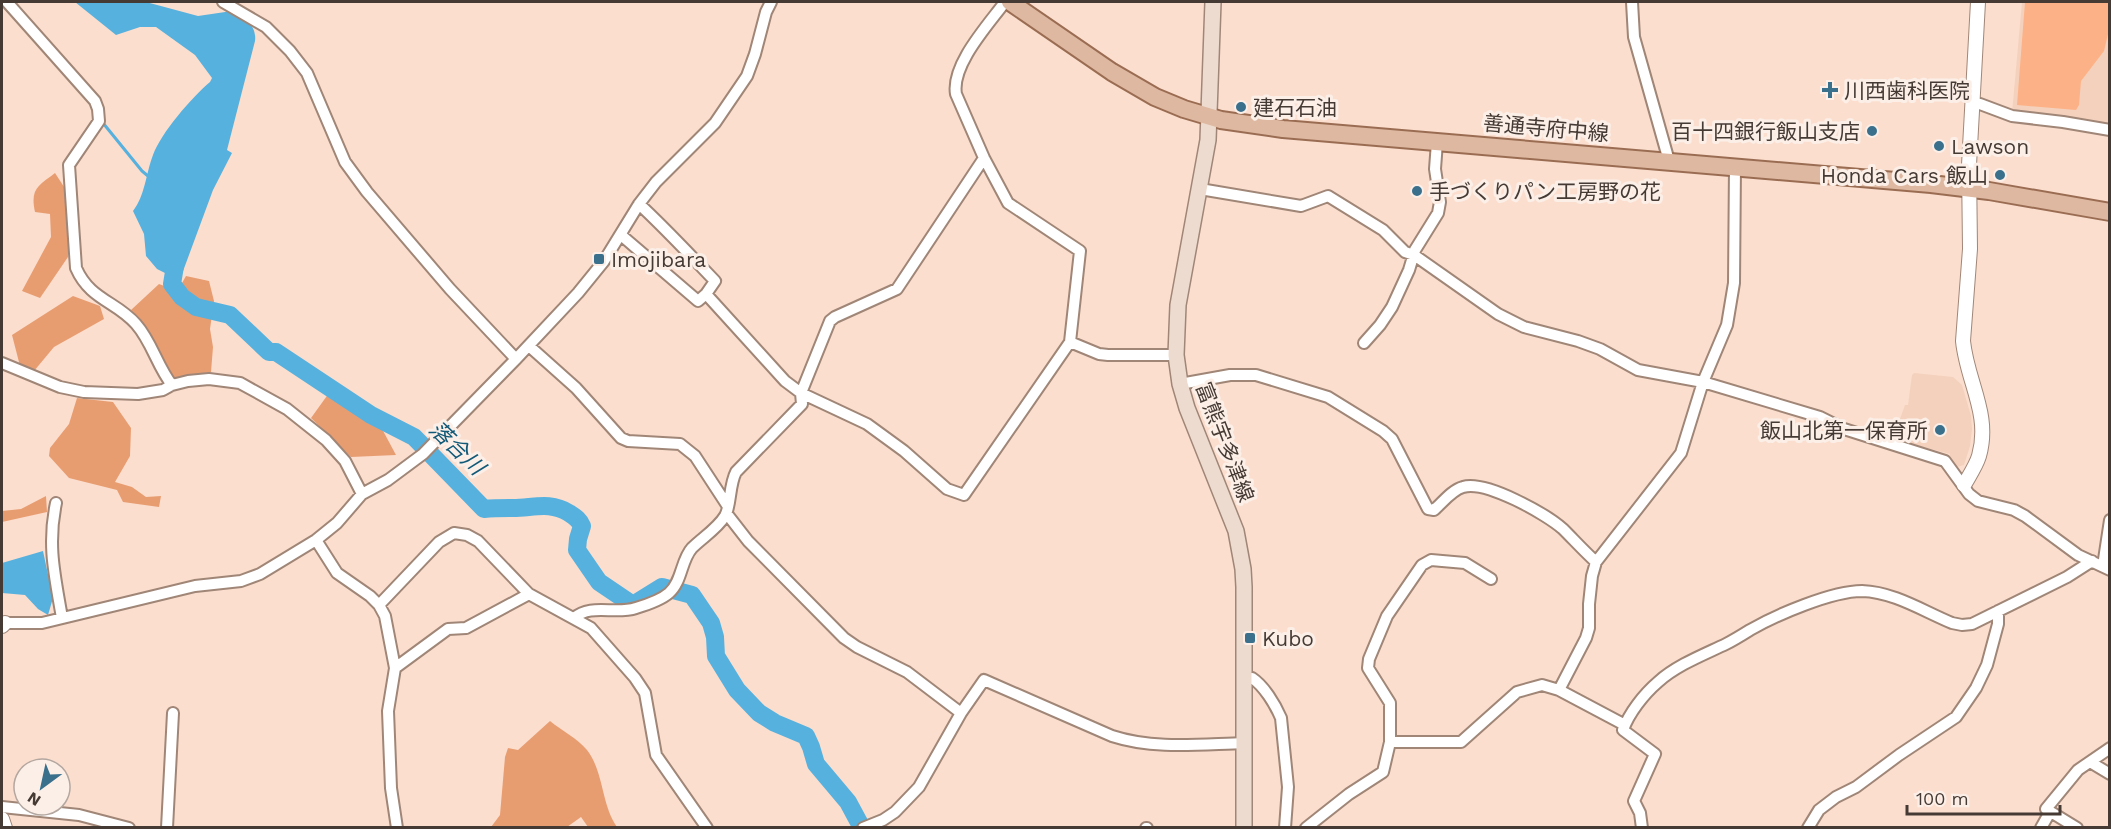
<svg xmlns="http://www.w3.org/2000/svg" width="2111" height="829" font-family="'Work Sans','Noto Sans JP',sans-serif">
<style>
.built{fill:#f4d1bd}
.green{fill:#fcb286}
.forest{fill:#e89d71}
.water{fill:#57b1de}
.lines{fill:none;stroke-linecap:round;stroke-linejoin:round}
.stream{stroke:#57b1de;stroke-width:3}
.river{stroke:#57b1de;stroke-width:18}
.minor-casing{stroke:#a08677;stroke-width:14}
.tertiary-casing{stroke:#a08677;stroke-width:16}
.secondary-casing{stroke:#a08677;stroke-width:18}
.primary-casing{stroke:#9a6d53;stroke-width:20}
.minor{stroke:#fff;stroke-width:10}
.tertiary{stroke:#fff;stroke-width:14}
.secondary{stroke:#eedbd0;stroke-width:15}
.primary{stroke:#deb8a1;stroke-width:16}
.poi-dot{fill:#3a708c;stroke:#fbefe8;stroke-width:2}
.labels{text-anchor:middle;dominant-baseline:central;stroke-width:6;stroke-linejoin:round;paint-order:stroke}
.poi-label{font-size:21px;fill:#463a34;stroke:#fbefe8;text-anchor:start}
.street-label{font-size:21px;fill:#463a34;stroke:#fbefe8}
.water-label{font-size:22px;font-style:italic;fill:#125978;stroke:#fbefe8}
</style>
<rect width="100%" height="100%" fill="#fbdece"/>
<!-- built -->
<path class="built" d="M 2022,2 L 2109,2 L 2109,127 L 2012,113 Z
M 1914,373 L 1953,377 L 1962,385 L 1971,416 L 1972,429 L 1970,446 L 1964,465 L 1957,467 L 1950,458 L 1950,454 L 1897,440 L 1900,419 L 1905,405 L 1908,405 L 1912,375 Z"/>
<!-- green -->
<path class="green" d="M 2025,2 L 2109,2 L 2109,30 L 2104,51 L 2081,81 L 2079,105 L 2076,110 L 2017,105 Z"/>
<!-- forest -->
<path class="forest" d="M 55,173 L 68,193 L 68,257 L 40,298 L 22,291 L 51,237 L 50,214 L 35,212 C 30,189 38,186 55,173 Z
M 186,276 L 209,281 L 214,301 L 210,329 L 213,347 L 211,372 L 172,378 L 147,328 L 131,310 L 159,284 L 167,287 L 182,283 Z
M 73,296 L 100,306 L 104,319 L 54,347 L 34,371 L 20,366 L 12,335 Z
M 329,393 L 381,427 L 396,455 L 351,457 L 311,418 Z
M 77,398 L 113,402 L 131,428 L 130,456 L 115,482 L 132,487 L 146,497 L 161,496 L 159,507 L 123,502 L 117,490 L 69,478 L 49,456 L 50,448 L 69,424 Z
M 46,496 L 47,512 L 2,522 L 2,511 L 21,509 Z
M 550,721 C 561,730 578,739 587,750 C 604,772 601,804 617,827 L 588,827 L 581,817 L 567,827 L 491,827 L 500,815 L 505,757 L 508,748 L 518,750 Z"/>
<!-- water -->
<path class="water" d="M 75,2 L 146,2 L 198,16 L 232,11 C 244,19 257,24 255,41 L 227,150 L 232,153 L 213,190 L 179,282 L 169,283 L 167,274 L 157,269 L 146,256 L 144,234 L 133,211 C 145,196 146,173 153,155 C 161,133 192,97 210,82 L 212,78 L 195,55 L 156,27 L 140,27 L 116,35 Z
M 43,551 L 53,598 L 48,615 L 38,609 L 25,595 L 2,593 L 2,563 Z"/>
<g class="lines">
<!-- stream -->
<path class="stream" d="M 103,123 L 142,171 L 148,176"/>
<!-- river -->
<path class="river" d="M 176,260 L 172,284 L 182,297 L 196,307 L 230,315 L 269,352 L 276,352 L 371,415 L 414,437 L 484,509 C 494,508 503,508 513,508 C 533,508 550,501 569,513 C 575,517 579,519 582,526 L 578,539 L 577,550 L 599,582 L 633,605 L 662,587 L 692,595 L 711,623 L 715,637 L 716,656 L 737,690 L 759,713 L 775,723 L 806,736 L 811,747 L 816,764 L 848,802 L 862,828"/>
<defs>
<path id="minor" d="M 7,2 L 95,101 L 98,109 L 99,121 L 69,165 L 76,268 C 90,300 116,301 136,324 C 152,342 157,366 172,385
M 223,2 L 266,27 L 290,51 L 307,73 L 345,162 L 367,192 L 450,289 L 516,359
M 1632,2 L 1634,37 L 1669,161
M 1972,103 L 1980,104 L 2012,116 L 2063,122 L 2110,130
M 1200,189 L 1301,206 L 1328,196 L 1383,230 L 1405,252 L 1414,255 L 1498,314 L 1524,327 L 1578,341 L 1600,349 L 1638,370 L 1703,382 L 1820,417 L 1844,429 L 1945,461 L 1969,494 L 1978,501 L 2014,510 L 2025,516 L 2078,555 L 2110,570
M 639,204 C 666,229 690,255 715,281 L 706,294 L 785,381 L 801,393 L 867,424 L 904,451 L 947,489 L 964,495 L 1070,342 L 1080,251 L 1008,203 L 984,158 L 956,94 C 951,65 988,25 1005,2
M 621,235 L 698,301 L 706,294
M 1070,342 L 1099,354 L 1108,355 L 1176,355
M 1364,343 L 1380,325 L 1392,307 L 1409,270 L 1415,250 L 1438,213 L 1440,202 L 1435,169 L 1437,142
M 529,346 L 576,388 L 621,438 L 628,441 L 680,444 L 695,456 L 727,505
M 2,363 L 60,387 L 84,392 L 138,394 L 163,390 L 172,385 L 188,381 L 209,379 L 240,383 L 287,409 L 326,440 L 345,461 L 362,494
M 1180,384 L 1230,375 L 1256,375 L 1328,397 L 1383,431 L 1392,439 L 1428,509 L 1434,510 C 1443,502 1452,490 1463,487 C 1486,480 1546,514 1563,529 C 1574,540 1584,551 1596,562
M 56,503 C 47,546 55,576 62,618
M 727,514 L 748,541 L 844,638 L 857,647 L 907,672 L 961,713
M 316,540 L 337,573 L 370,596 L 379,605 L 385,616 L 395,668 L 388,711 L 391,788 L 397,828
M 2103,566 L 2110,520
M 379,605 L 439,542 L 454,533 L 467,535 L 478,541 L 529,594 L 591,628 L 635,678 L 645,693 L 656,755 L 707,828
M 574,618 C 591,603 615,615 636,608 C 646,605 661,600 669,593 C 682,582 681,560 692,548 C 703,537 717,529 725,516 C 731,506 729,485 736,472 L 802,404 L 801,393 L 830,321 L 835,317 L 897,289 L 984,158
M 5,623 L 42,623 L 195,586 L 241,581 L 260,574 L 316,540 L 337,523 L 362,494 L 388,480 L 423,454 L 516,359 L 578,293 L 604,261 L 639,204 L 656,182 L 715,123 L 747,76 L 755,54 L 766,12 L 771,2
M 395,668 L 448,629 L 466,628 L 529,594
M 1244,681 L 1252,678 C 1264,686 1275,704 1281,718 L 1288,787 L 1285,828
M 1559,690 L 1586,638 L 1589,628 L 1589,604 L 1592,576 L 1596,562 L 1681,453 L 1703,382 L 1727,325 L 1734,283 L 1735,166
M 1390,742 L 1390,703 L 1368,668 L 1369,659 L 1387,616 L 1422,565 L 1431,560 L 1465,563 L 1491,579
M 2090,762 L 2110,774
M 2,807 L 79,815 L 129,828
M 167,828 L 173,713
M 863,828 L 883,820 L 895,812 L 919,787 L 961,713 L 984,680 L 1112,736 C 1155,750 1201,744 1245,743
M 1146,828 L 1147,828
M 1306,828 L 1349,794 L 1383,772 L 1390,742 L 1461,742 L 1517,692 L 1542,685 L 1559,690 L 1625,725
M 1642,828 L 1640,813 L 1634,801 L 1655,754 L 1623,730 C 1629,713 1644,694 1658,682 C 1677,665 1703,655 1726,644 C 1734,640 1742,635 1750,630 C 1776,615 1832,591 1862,591 C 1894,592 1923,611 1952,623 L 1962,625 L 1972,624 L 2067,577 L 2092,561
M 1808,828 L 1819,810 L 1836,797 L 1856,787 L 1899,755 L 1956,717 L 1976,688 L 1987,665 L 1998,624 L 1998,611
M 2041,828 L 2050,812
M 2077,828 L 2046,809 L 2078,770 L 2110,748"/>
<path id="tertiary" d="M 1964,485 C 1969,476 1976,466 1979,456 C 1991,414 1967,382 1963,341 L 1970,249 L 1969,165 L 1978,2
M 2,626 L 5,623
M 2,819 L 5,828"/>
<path id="secondary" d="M 1213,2 L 1208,140 L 1178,305 L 1176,355 L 1180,384 L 1187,408 L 1236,531 L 1243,569 L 1244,587 L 1244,828"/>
<path id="primary" d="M 1010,2 L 1112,72 L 1155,97 L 1184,109 L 1221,120 L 1283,129 L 1931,184 L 1989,191 L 2110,212"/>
</defs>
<!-- minor casing -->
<use href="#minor" class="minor-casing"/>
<!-- tertiary casing -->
<use href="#tertiary" class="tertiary-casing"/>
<!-- secondary casing -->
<use href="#secondary" class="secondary-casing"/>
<!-- primary casing -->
<use href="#primary" class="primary-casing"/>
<!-- minor -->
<use href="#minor" class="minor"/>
<!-- tertiary -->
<use href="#tertiary" class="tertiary"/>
<!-- secondary -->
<use href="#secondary" class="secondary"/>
<!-- primary -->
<use href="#primary" class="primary"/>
</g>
<!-- markers -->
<g class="poi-dot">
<path d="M1827 81h6v6h6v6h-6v6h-6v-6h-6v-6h6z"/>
<circle cx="1241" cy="107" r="6"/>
<circle cx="1872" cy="131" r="6"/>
<circle cx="1939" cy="146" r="6"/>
<circle cx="2000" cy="175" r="6"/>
<circle cx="1417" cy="191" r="6"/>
<rect x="593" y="253" width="12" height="12" rx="3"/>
<circle cx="1940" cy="430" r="6"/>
<rect x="1244" y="632" width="12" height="12" rx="3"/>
</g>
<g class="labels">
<!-- poi labels -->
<g class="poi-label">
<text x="1844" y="90">川西歯科医院</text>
<text x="1253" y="107">建石石油</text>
<text x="1860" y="131" text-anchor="end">百十四銀行飯山支店</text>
<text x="1951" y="146">Lawson</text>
<text x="1988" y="175" text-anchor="end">Honda Cars 飯山</text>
<text x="1429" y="191">手づくりパン工房野の花</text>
<text x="611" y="259">Imojibara</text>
<text x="1928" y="430" text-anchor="end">飯山北第一保育所</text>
<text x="1262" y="638">Kubo</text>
</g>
<!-- street labels -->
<g class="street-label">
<text transform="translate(1546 128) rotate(5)">善通寺府中線</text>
<text transform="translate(1225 442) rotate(69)">富熊宇多津線</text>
</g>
<!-- water labels -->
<g class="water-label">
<text transform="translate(457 448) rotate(44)">落合川</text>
</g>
</g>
<!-- border -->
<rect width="2111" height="829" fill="none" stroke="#463a34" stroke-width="6"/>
<!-- north arrow -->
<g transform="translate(42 787) rotate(213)"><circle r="28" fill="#fbefe8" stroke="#b3a7a0" stroke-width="1.5"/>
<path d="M0-4.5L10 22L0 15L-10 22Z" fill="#3a708c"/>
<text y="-9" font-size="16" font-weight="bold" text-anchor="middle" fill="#463a34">N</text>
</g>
<!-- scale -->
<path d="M1907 805v9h153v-9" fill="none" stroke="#463a34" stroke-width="3"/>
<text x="1916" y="805" font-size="18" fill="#463a34" stroke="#fbefe8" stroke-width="4.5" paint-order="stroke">100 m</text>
</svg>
